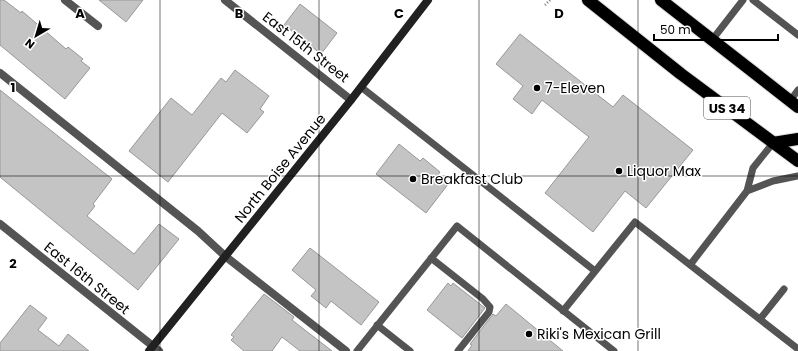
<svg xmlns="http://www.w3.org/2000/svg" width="798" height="351" font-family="Poppins,sans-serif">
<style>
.building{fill:#c4c4c4;stroke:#989898}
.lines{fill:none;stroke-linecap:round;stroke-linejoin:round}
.highway-casing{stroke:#dbdbdb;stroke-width:14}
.path{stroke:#767676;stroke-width:2.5;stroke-dasharray:1 2;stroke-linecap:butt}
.lane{stroke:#545454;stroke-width:7}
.street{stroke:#545454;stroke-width:8}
.secondary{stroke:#212121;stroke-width:8}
.highway{stroke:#000;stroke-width:12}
.grid{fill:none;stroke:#000;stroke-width:1;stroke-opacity:0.55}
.poi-dot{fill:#000;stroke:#fff;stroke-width:1.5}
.labels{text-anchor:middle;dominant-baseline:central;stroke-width:3;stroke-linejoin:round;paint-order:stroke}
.shield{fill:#fff;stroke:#4c4c4c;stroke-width:1}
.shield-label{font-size:13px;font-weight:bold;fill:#000}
.street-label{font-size:14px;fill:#000;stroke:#fff}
.poi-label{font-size:14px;fill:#000;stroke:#fff;text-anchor:start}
.grid-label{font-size:13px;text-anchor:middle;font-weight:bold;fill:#000;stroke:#fff;stroke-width:3;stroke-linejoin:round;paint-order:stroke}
</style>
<rect width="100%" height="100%" fill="#fff"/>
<!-- building -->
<path class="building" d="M 0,0 L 4,0 L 21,13 L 22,11 L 66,49 L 68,47 L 83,59 L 81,61 L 90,68 L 65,99 L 0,45 Z
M 99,0 L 143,0 L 126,22 Z
M 300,4 L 337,33 L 321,54 L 284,25 Z
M 520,34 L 613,107 L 623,95 L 693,150 L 646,208 L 625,191 L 593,232 L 545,193 L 589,137 L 542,100 L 532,114 L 513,99 L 523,86 L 496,64 Z
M 235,70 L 269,96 L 260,109 L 264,112 L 247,133 L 222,113 L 168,182 L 129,151 L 171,98 L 192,115 L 221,78 L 226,82 Z
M 0,90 L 112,179 L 93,204 L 95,206 L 87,216 L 134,254 L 159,224 L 179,239 L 138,290 L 0,177 Z
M 399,144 L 420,161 L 423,158 L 440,172 L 438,175 L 449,183 L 426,213 L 376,174 Z
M 310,248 L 379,302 L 361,325 L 331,301 L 326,308 L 311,296 L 316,290 L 292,270 Z
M 448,283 L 451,286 L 453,283 L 485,308 L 462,338 L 427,310 Z
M 264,294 L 294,317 L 292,320 L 332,351 L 300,351 L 282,337 L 272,351 L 244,351 L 231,340 L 234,337 L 231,335 Z
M 506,304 L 563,351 L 468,351 L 472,345 L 470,344 L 493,314 L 496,316 Z
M 30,305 L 47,318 L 38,330 L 59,346 L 68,334 L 89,351 L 0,351 L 0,343 Z"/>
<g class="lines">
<defs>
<path id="highway" d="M 588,0 L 681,74 L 798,161
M 661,0 L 798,107
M 773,143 L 798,139"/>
</defs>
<!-- highway casing -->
<use href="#highway" class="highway-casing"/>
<!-- path -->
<path class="path" d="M 545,5 L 550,0"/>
<!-- lane -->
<path class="lane" d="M 753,0 L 798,35
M 712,40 L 743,0
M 361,87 L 595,271
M 790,101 L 798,90
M 747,191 L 773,181 L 798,176
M 431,258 L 483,299 L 490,307 L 489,312 L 458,351
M 690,265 L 747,191 L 753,168 L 773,143
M 563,311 L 635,222 L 798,349
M 760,319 L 784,289
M 377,325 L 410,351
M 357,351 L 457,226 L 614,351"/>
<!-- street -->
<path class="street" d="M 65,0 L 98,26
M 225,0 L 351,100
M 0,73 L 198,231 L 225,256 L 346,351
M 0,224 L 159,351"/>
<!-- secondary -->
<path class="secondary" d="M 149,351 L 351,100 L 428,0"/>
<!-- highway -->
<use href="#highway" class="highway"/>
</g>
<!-- grid -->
<path class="grid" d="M 160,0 L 160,351M 319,0 L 319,351M 479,0 L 479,351M 638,0 L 638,351M 0,176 L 798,176"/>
<!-- markers -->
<g class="poi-dot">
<circle cx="537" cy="88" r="4"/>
<circle cx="619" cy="171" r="4"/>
<circle cx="413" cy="179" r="4"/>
<circle cx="529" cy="334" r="4"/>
</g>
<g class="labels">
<!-- shield labels -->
<rect class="shield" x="704" y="97" width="46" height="22" rx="3"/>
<g class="shield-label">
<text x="727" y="108">US 34</text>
</g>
<!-- street labels -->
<g class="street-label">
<text transform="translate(306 47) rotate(38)">East 15th Street</text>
<text transform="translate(280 168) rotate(-51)">North Boise Avenue</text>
<text transform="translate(87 278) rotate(39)">East 16th Street</text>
</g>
<!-- poi labels -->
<g class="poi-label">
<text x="545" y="88">7-Eleven</text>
<text x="627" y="171">Liquor Max</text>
<text x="421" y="179">Breakfast Club</text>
<text x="537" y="334">Riki's Mexican Grill</text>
</g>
</g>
<g class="grid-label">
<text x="80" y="18">A</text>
<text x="239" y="18">B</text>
<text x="399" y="18">C</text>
<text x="559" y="18">D</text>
<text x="13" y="92">1</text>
<text x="13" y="268">2</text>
</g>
<!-- north arrow -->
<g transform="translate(36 36) rotate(218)" stroke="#ffffff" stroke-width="3" paint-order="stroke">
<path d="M0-3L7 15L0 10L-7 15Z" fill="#000000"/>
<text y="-6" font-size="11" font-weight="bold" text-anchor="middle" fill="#000000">N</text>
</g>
<!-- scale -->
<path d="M654 34v6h124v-6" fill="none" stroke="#000000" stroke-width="2"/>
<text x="660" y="34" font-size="12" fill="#000000" stroke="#ffffff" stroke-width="3" paint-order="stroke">50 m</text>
</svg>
